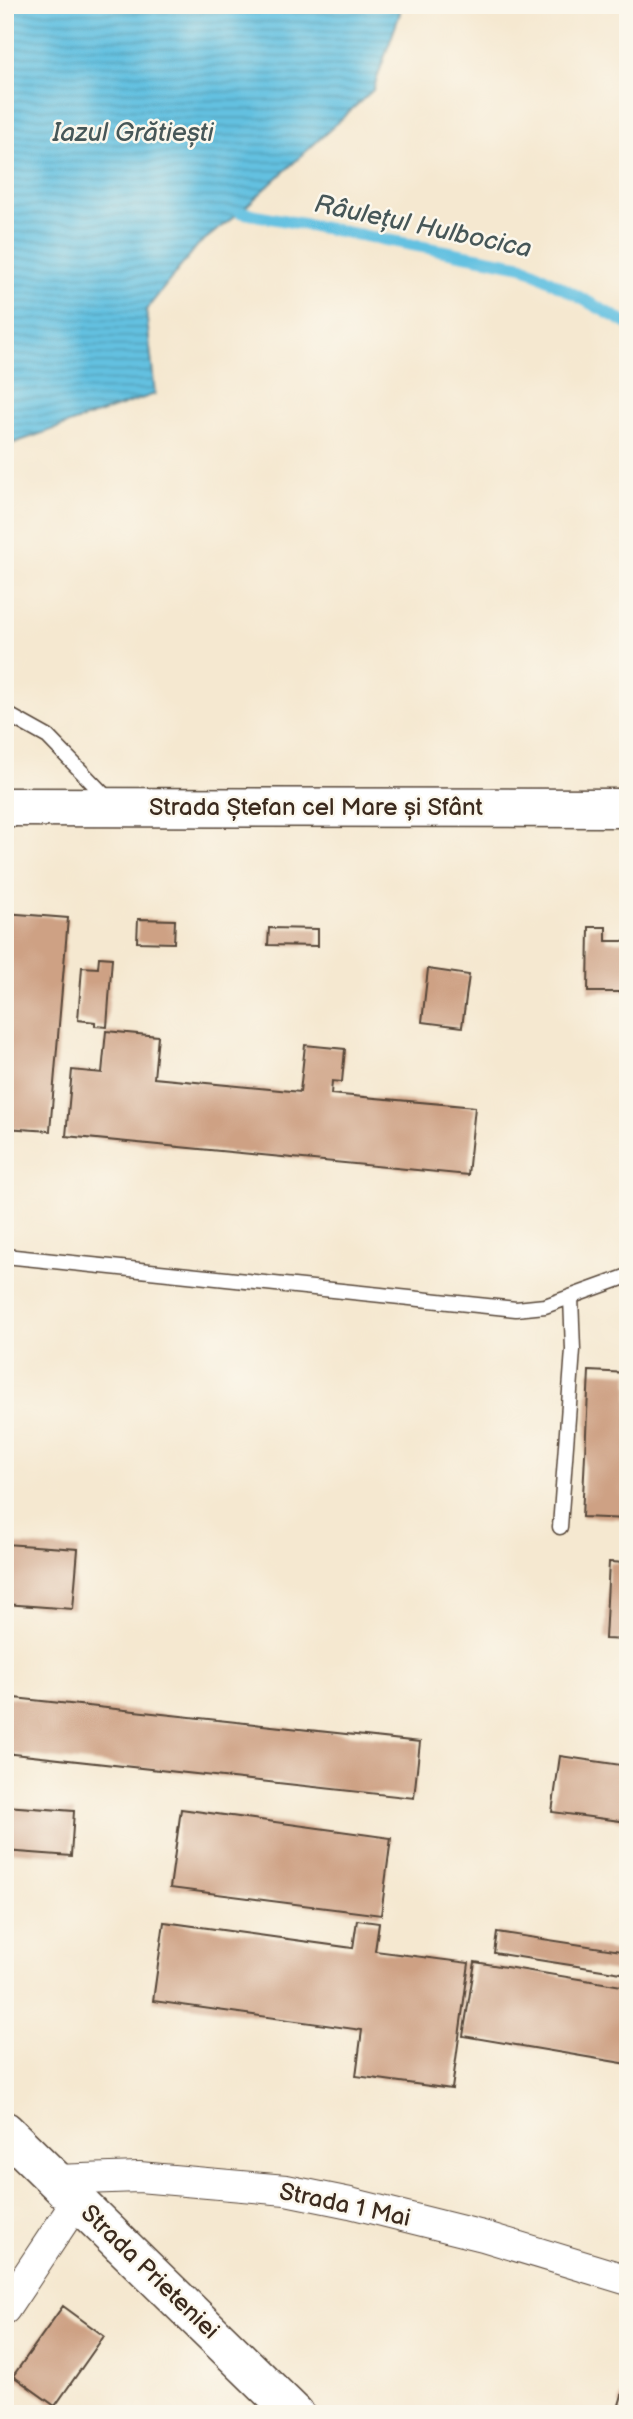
<svg xmlns="http://www.w3.org/2000/svg" width="633" height="2419" font-family="'Balsamiq Sans',sans-serif">
<style>
.water{fill:url(#water-rules);stroke:#4f7680;stroke-width:2}
.lines{fill:none;stroke-linecap:round;stroke-linejoin:round}
.stream{stroke:#63c1e1;stroke-width:12}
.building{fill:#cea184}
.lane-casing{stroke:#574639;stroke-width:17}
.street-casing{stroke:#574639;stroke-width:32}
.secondary-casing{stroke:#574639;stroke-width:41}
.lane{stroke:#fff;stroke-width:14}
.street{stroke:#fff;stroke-width:30}
.secondary{stroke:#fff;stroke-width:38}
.labels{text-anchor:middle;dominant-baseline:central;stroke-width:5;stroke-linejoin:round;paint-order:stroke}
.street-label{font-size:24px;fill:#3b2a1e;stroke:#fbf7ec}
.water-label{font-size:26px;font-style:italic;fill:#475758;stroke:#fbf7ec}
</style>
<defs>
<pattern id="water-rules" width="6" height="5" patternUnits="userSpaceOnUse" patternTransform="scale(1.75)"><rect width="6" height="5" fill="#63c1e1"/><path d="M0 2.5h6" fill="none" stroke="#539db6"/></pattern>
</defs>
<rect width="100%" height="100%" fill="#fbf7ec"/>
<filter id="ink" filterUnits="userSpaceOnUse"><feTurbulence type="fractalNoise" baseFrequency=".0143" numOctaves="2"/><feDisplacementMap in="SourceGraphic" scale="14" xChannelSelector="R" yChannelSelector="G"/><feConvolveMatrix kernelMatrix="1 2 1 2 8 2 1 2 1" color-interpolation-filters="sRGB"/></filter>
<filter id="wash" filterUnits="userSpaceOnUse"><feTurbulence type="fractalNoise" baseFrequency=".00686" numOctaves="4" result="noise"/><feDisplacementMap in="SourceGraphic" scale="28" xChannelSelector="R" yChannelSelector="G"/><feGaussianBlur stdDeviation="1.57" result="paint"/><feColorMatrix in="noise" values="0 0 0 0 0 0 0 0 0 0 0 0 0 0 0 0 0 1.4 0 .05"/><feComposite in="paint" operator="in"/></filter>
<g filter="url(#wash)">
<rect width="100%" height="100%" fill="#f5e8d0"/>
<!-- water -->
<path class="water" d="M 5,5 L 400,5 L 400,13 L 373,90 L 240,212 L 198,245 L 146,310 L 155,394 L 5,446 Z"/>
<g class="lines">
<!-- stream -->
<path class="stream" d="M 240,212 L 523,266 L 628,324"/>
</g>
<g id="blocks">
<!-- building -->
<path class="building" d="M 5,913 L 68,918 L 50,1131 L 5,1128 Z
M 138,919 L 175,920 L 174,943 L 137,942 Z
M 589,927 L 606,927 L 606,941 L 628,941 L 628,992 L 588,992 Z
M 269,928 L 318,929 L 318,946 L 268,945 Z
M 99,957 L 112,958 L 107,1027 L 95,1026 L 95,1022 L 78,1020 L 82,967 L 98,968 Z
M 428,969 L 469,975 L 462,1027 L 422,1022 Z
M 106,1031 L 158,1036 L 154,1078 L 300,1092 L 305,1045 L 345,1049 L 342,1082 L 332,1081 L 331,1094 L 475,1107 L 468,1175 L 66,1136 L 72,1070 L 102,1073 Z
M 589,1371 L 628,1373 L 628,1519 L 582,1517 Z
M 5,1544 L 78,1549 L 73,1609 L 5,1604 Z
M 609,1562 L 628,1563 L 628,1640 L 605,1639 Z
M 5,1697 L 420,1742 L 414,1798 L 5,1753 Z
M 560,1756 L 628,1766 L 628,1822 L 552,1812 Z
M 5,1806 L 74,1811 L 71,1856 L 5,1851 Z
M 181,1809 L 391,1838 L 381,1915 L 170,1888 Z
M 357,1920 L 379,1923 L 375,1951 L 469,1963 L 452,2089 L 356,2076 L 362,2030 L 153,2001 L 164,1922 L 353,1948 Z
M 497,1932 L 628,1952 L 628,1974 L 494,1953 Z
M 475,1962 L 628,1987 L 628,2064 L 463,2036 Z
M 63,2306 L 104,2336 L 55,2406 L 13,2376 Z
M 627,2378 L 628,2378 L 628,2408 L 619,2405 Z"/>
</g>
</g>
<g filter="url(#ink)">
<use href="#blocks" fill-opacity="0" stroke="#574639" stroke-width="2"/>
<g class="lines">
<defs>
<path id="lane" d="M 5,713 L 48,737 L 110,801
M 5,1256 L 516,1309 L 545,1306 L 628,1276
M 560,1527 L 573,1350 L 571,1297"/>
<path id="street" d="M 55,2180 L 139,2177 L 286,2190 L 350,2203 L 483,2236 L 628,2280
M 5,2309 L 77,2201"/>
<path id="secondary" d="M 5,807 L 628,808
M 5,2131 L 295,2414"/>
</defs>
<!-- lane casing -->
<use href="#lane" class="lane-casing"/>
<!-- street casing -->
<use href="#street" class="street-casing"/>
<!-- secondary casing -->
<use href="#secondary" class="secondary-casing"/>
<!-- lane -->
<use href="#lane" class="lane"/>
<!-- street -->
<use href="#street" class="street"/>
<!-- secondary -->
<use href="#secondary" class="secondary"/>
</g>
</g>
<g class="labels">
<!-- street labels -->
<g class="street-label">
<text x="316" y="807">Strada Ștefan cel Mare și Sfânt</text>
<text transform="translate(345 2205) rotate(12)">Strada 1 Mai</text>
<text transform="translate(150 2272) rotate(44)">Strada Prieteniei</text>
</g>
<!-- water labels -->
<g class="water-label">
<text x="133" y="133">Iazul Grătiești</text>
<text transform="translate(423 227) rotate(12)">Râulețul Hulbocica</text>
</g>
</g>
<!-- margin -->
<rect width="633" height="2419" fill="none" stroke="#fbf7ec" stroke-width="28"/>
</svg>
